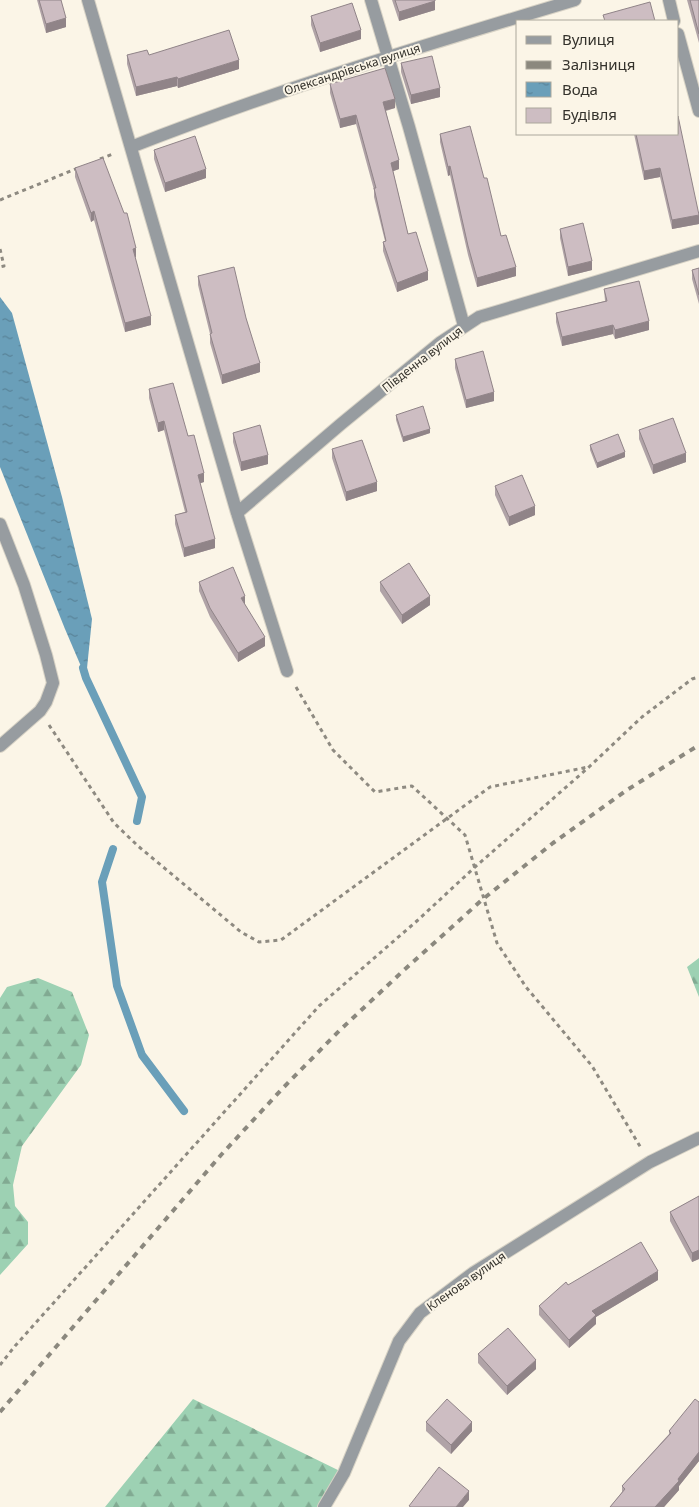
<svg xmlns="http://www.w3.org/2000/svg" width="699" height="1507" font-family="'Noto Sans',sans-serif">
<style>
.forest{fill:url(#forest-firs)}
.water{fill:url(#water-ripples)}
.lines{fill:none;stroke-linecap:round;stroke-linejoin:round}
.stream{stroke:#6a9fb9;stroke-width:8}
.minor-casing{stroke:#d7d2c5;stroke-width:14}
.path{stroke:#8e8a81;stroke-width:3;stroke-dasharray:4 4;stroke-linecap:butt}
.minor{stroke:#979ca0;stroke-width:12}
.rail{stroke:#8b887e;stroke-width:4;stroke-dasharray:6 6;stroke-linecap:butt}
.wall{fill:#b0a3a7}
.shaded-wall{fill:#908488}
.building{fill:#cdbdc2;stroke:#908488}
.labels{text-anchor:middle;dominant-baseline:central;stroke-width:4;stroke-linejoin:round;paint-order:stroke}
.street-label{font-size:12px;fill:#34322c;stroke:#fbf5e7}
</style>
<defs>
<pattern id="forest-firs" width="22" height="20" patternUnits="userSpaceOnUse" patternTransform="scale(1.25)"><rect width="22" height="20" fill="#9dd1b3"/><path d="M5 1l3.5 6h-7zM16 11l3.5 6h-7z" fill="#81aa92"/></pattern>
<pattern id="water-ripples" width="26" height="14" patternUnits="userSpaceOnUse" patternTransform="scale(1.25)"><rect width="26" height="14" fill="#6a9fb9"/><path d="M2 4q2-2 4 0t4 0M15 11q2-2 4 0t4 0" fill="none" stroke="#588297"/></pattern>
</defs>
<rect width="100%" height="100%" fill="#fbf5e7"/>
<!-- forest -->
<path class="forest" d="M 699,958 L 699,997 L 687,967 Z
M 38,978 L 72,992 L 89,1035 L 81,1065 L 22,1146 L 13,1185 L 15,1206 L 28,1222 L 28,1244 L 0,1275 L 0,998 L 7,987 Z
M 193,1399 L 344,1473 L 324,1507 L 105,1507 Z"/>
<!-- water -->
<path class="water" d="M 0,297 L 12,313 L 62,497 L 92,619 L 86,678 L 65,629 L 0,467 Z"/>
<g class="lines">
<!-- stream -->
<path class="stream" d="M 83,668 L 86,678 L 142,797 L 137,821
M 113,849 L 102,882 L 117,986 L 142,1055 L 184,1111"/>
<defs>
<path id="minor" d="M 88,0 L 237,513 L 287,671
M 371,0 L 409,127 L 464,326
M 669,0 L 674,21
M 678,34 L 699,111
M 131,147 C 276,90 425,45 575,0
M 237,513 L 341,424 L 441,342 L 479,317 L 699,251
M 0,524 L 24,585 L 46,655 L 53,683 L 46,702 L 40,711 L 0,746
M 324,1507 L 344,1473 L 399,1341 L 420,1313 L 473,1273 L 650,1162 L 699,1138"/>
</defs>
<!-- minor casing -->
<use href="#minor" class="minor-casing"/>
<!-- path -->
<path class="path" d="M 100,159 L 113,154
M 0,200 L 78,168
M 0,249 L 4,266 L 0,267
M 296,687 L 333,750 L 375,792 L 412,786 L 465,835 L 497,943 L 526,987 L 592,1066 L 641,1148
M 49,725 L 114,823 L 138,846 L 241,932 L 259,942 L 281,940 L 490,787 L 588,767
M 0,1365 L 15,1346 L 319,1006 L 418,920 L 475,867 L 589,767 L 642,717 L 692,679 L 699,677"/>
<!-- minor -->
<use href="#minor" class="minor"/>
<!-- rail -->
<path class="rail" d="M 0,1412 L 221,1155 L 282,1089 L 339,1031 L 403,971 L 483,899 L 553,843 L 627,790 L 699,745"/>
</g>
<!-- wall -->
<path class="wall" d="M 37,0 L 61,0 L 66,27 L 46,33 Z
M 392,0 L 435,0 L 435,10 L 399,21 Z
M 687,0 L 699,0 L 699,43 Z
M 311,16 L 361,39 L 320,52 L 311,25 Z
M 127,55 L 149,55 L 239,69 L 178,88 L 177,86 L 136,96 L 127,64 Z
M 401,63 L 440,97 L 411,104 L 401,72 Z
M 330,84 L 395,108 L 386,111 L 399,169 L 393,171 L 408,234 L 428,280 L 397,292 L 383,251 L 383,242 L 385,241 L 374,197 L 374,190 L 356,124 L 340,128 L 330,93 Z
M 440,134 L 484,178 L 501,236 L 516,276 L 477,287 L 468,255 L 450,175 L 448,176 L 440,142 Z
M 634,134 L 678,134 L 699,224 L 672,229 L 660,177 L 644,180 Z
M 154,150 L 206,178 L 165,192 L 154,159 Z
M 75,168 L 136,257 L 135,257 L 151,325 L 125,332 L 94,220 L 91,222 L 75,177 Z
M 560,229 L 592,270 L 568,276 L 560,238 Z
M 699,268 L 699,304 L 692,279 L 692,270 Z
M 198,276 L 246,318 L 260,372 L 222,384 L 210,343 L 210,334 L 198,285 Z
M 604,289 L 649,330 L 615,339 L 613,334 L 562,346 L 556,322 L 556,313 L 605,301 Z
M 455,359 L 494,401 L 466,408 L 455,368 Z
M 149,389 L 188,436 L 204,482 L 200,483 L 215,548 L 184,557 L 175,524 L 175,515 L 185,512 L 164,430 L 158,432 L 149,398 Z
M 396,415 L 430,433 L 403,442 L 396,420 Z
M 639,430 L 686,462 L 653,474 L 639,439 Z
M 233,433 L 268,464 L 241,471 L 233,442 Z
M 590,445 L 625,457 L 597,468 L 590,450 Z
M 332,449 L 377,491 L 346,501 L 332,458 Z
M 495,486 L 535,515 L 509,526 L 495,495 Z
M 199,582 L 245,605 L 265,646 L 238,662 L 210,617 L 199,591 Z
M 380,582 L 430,605 L 402,624 L 380,591 Z
M 699,1196 L 699,1259 L 692,1262 L 670,1221 L 670,1212 Z
M 658,1280 L 596,1317 L 596,1324 L 569,1348 L 539,1315 L 539,1306 L 568,1285 Z
M 478,1354 L 536,1369 L 507,1395 L 478,1363 Z
M 699,1402 L 699,1461 L 679,1486 L 679,1490 L 664,1507 L 610,1507 L 622,1492 L 622,1486 L 669,1434 L 669,1431 Z
M 426,1422 L 472,1431 L 451,1454 L 426,1431 Z"/>
<!-- shaded-wall -->
<path class="shaded-wall" d="M 435,1 L 435,10 L 399,21 L 399,12 Z
M 66,18 L 66,27 L 46,33 L 46,24 Z
M 361,30 L 361,39 L 320,52 L 320,43 Z
M 239,60 L 239,69 L 178,88 L 178,79 Z
M 177,77 L 177,86 L 136,96 L 136,87 Z
M 440,88 L 440,97 L 411,104 L 411,95 Z
M 395,99 L 395,108 L 383,111 L 383,102 Z
M 356,115 L 356,124 L 340,128 L 340,119 Z
M 399,160 L 399,169 L 391,172 L 391,163 Z
M 450,166 L 450,175 L 448,176 L 448,167 Z
M 660,168 L 660,177 L 644,180 L 644,171 Z
M 206,169 L 206,178 L 165,192 L 165,183 Z
M 94,211 L 94,220 L 91,222 L 91,213 Z
M 699,215 L 699,224 L 672,229 L 672,220 Z
M 136,248 L 136,257 L 133,258 L 133,249 Z
M 592,261 L 592,270 L 568,276 L 568,267 Z
M 516,267 L 516,276 L 477,287 L 477,278 Z
M 428,271 L 428,280 L 397,292 L 397,283 Z
M 151,316 L 151,325 L 125,332 L 125,323 Z
M 649,321 L 649,330 L 615,339 L 615,330 Z
M 613,325 L 613,334 L 562,346 L 562,337 Z
M 260,363 L 260,372 L 222,384 L 222,375 Z
M 494,392 L 494,401 L 466,408 L 466,400 Z
M 164,421 L 164,430 L 158,432 L 158,423 Z
M 430,429 L 430,433 L 403,442 L 403,437 Z
M 625,452 L 625,457 L 597,468 L 597,463 Z
M 686,453 L 686,462 L 653,474 L 653,465 Z
M 268,455 L 268,464 L 241,471 L 241,462 Z
M 204,473 L 204,482 L 198,484 L 198,475 Z
M 377,482 L 377,491 L 346,501 L 346,492 Z
M 535,506 L 535,515 L 509,526 L 509,517 Z
M 215,539 L 215,548 L 184,557 L 184,548 Z
M 245,596 L 245,605 L 241,598 Z
M 430,596 L 430,605 L 402,624 L 402,615 Z
M 265,637 L 265,646 L 238,662 L 238,653 Z
M 699,1250 L 699,1259 L 692,1262 L 692,1253 Z
M 658,1271 L 658,1280 L 596,1317 L 596,1324 L 569,1348 L 569,1340 L 592,1311 Z
M 536,1360 L 536,1369 L 507,1395 L 507,1386 Z
M 472,1422 L 472,1431 L 451,1454 L 451,1445 Z
M 699,1452 L 699,1461 L 679,1486 L 679,1490 L 664,1507 L 655,1507 Z
M 469,1491 L 469,1500 L 463,1507 L 456,1507 Z"/>
<!-- building -->
<path class="building" d="M 39,0 L 61,0 L 66,18 L 46,24 Z
M 395,0 L 435,0 L 435,1 L 399,12 Z
M 690,0 L 699,0 L 699,34 Z
M 650,2 L 655,21 L 605,21 L 603,15 Z
M 352,3 L 361,30 L 320,43 L 311,16 Z
M 229,30 L 239,60 L 178,79 L 177,77 L 136,87 L 127,55 L 147,50 L 149,55 Z
M 432,56 L 440,88 L 411,95 L 401,63 Z
M 385,68 L 395,99 L 383,102 L 399,160 L 391,163 L 408,234 L 416,232 L 428,271 L 397,283 L 383,242 L 386,241 L 374,188 L 376,188 L 356,115 L 340,119 L 330,84 Z
M 678,116 L 699,215 L 672,220 L 660,168 L 644,171 L 636,134 L 678,134 Z
M 470,126 L 484,178 L 487,178 L 501,236 L 506,235 L 516,267 L 477,278 L 468,246 L 450,166 L 448,167 L 440,134 Z
M 195,136 L 206,169 L 165,183 L 154,150 Z
M 103,158 L 124,213 L 127,213 L 136,248 L 133,249 L 151,316 L 125,323 L 94,211 L 91,213 L 75,168 Z
M 583,223 L 592,261 L 568,267 L 560,229 Z
M 234,267 L 246,318 L 260,363 L 222,375 L 210,334 L 212,333 L 198,276 Z
M 699,268 L 699,295 L 692,270 Z
M 639,281 L 649,321 L 615,330 L 613,325 L 562,337 L 556,313 L 607,301 L 604,289 Z
M 483,351 L 494,392 L 466,400 L 455,359 Z
M 173,383 L 188,436 L 194,435 L 204,473 L 198,475 L 215,539 L 184,548 L 175,515 L 187,512 L 164,421 L 158,423 L 149,389 Z
M 423,406 L 430,429 L 403,437 L 396,415 Z
M 673,418 L 686,453 L 653,465 L 639,430 Z
M 260,425 L 268,455 L 241,462 L 233,433 Z
M 618,434 L 625,452 L 597,463 L 590,445 Z
M 362,440 L 377,482 L 346,492 L 332,449 Z
M 522,475 L 535,506 L 509,517 L 495,486 Z
M 409,563 L 430,596 L 402,615 L 380,582 Z
M 233,567 L 245,596 L 241,598 L 265,637 L 238,653 L 210,608 L 199,582 Z
M 699,1196 L 699,1250 L 692,1253 L 670,1212 Z
M 641,1242 L 658,1271 L 592,1311 L 596,1315 L 569,1340 L 539,1306 L 566,1282 L 568,1285 Z
M 508,1328 L 536,1360 L 507,1386 L 478,1354 Z
M 447,1399 L 472,1422 L 451,1445 L 426,1422 Z
M 695,1399 L 699,1402 L 699,1452 L 678,1479 L 679,1481 L 655,1507 L 610,1507 L 625,1489 L 622,1486 L 671,1433 L 669,1431 Z
M 439,1467 L 469,1491 L 456,1507 L 411,1507 L 409,1506 Z"/>
<g class="labels">
<!-- street labels -->
<g class="street-label">
<text transform="translate(352 69) rotate(-18)">Олександрівська вулиця</text>
<text transform="translate(422 359) rotate(-38)">Південна вулиця</text>
<text transform="translate(466 1281) rotate(-35)">Кленова вулиця</text>
</g>
</g>
<!-- legend -->
<rect x="516" y="20" width="162" height="115" fill="#fbf5e7" stroke="#aba79c"/>
<rect x="526" y="36" width="25" height="8" fill="#979ca0" stroke="#aba79c"/>
<text x="562" y="45" font-size="15" fill="#34322c">Вулиця</text>
<rect x="526" y="61" width="25" height="8" fill="#8b887e" stroke="#aba79c"/>
<text x="562" y="70" font-size="15" fill="#34322c">Залізниця</text>
<rect x="526" y="82" width="25" height="15" fill="url(#water-ripples)" stroke="#aba79c"/>
<text x="562" y="95" font-size="15" fill="#34322c">Вода</text>
<rect x="526" y="108" width="25" height="15" fill="#cdbdc2" stroke="#aba79c"/>
<text x="562" y="120" font-size="15" fill="#34322c">Будівля</text>
</svg>
